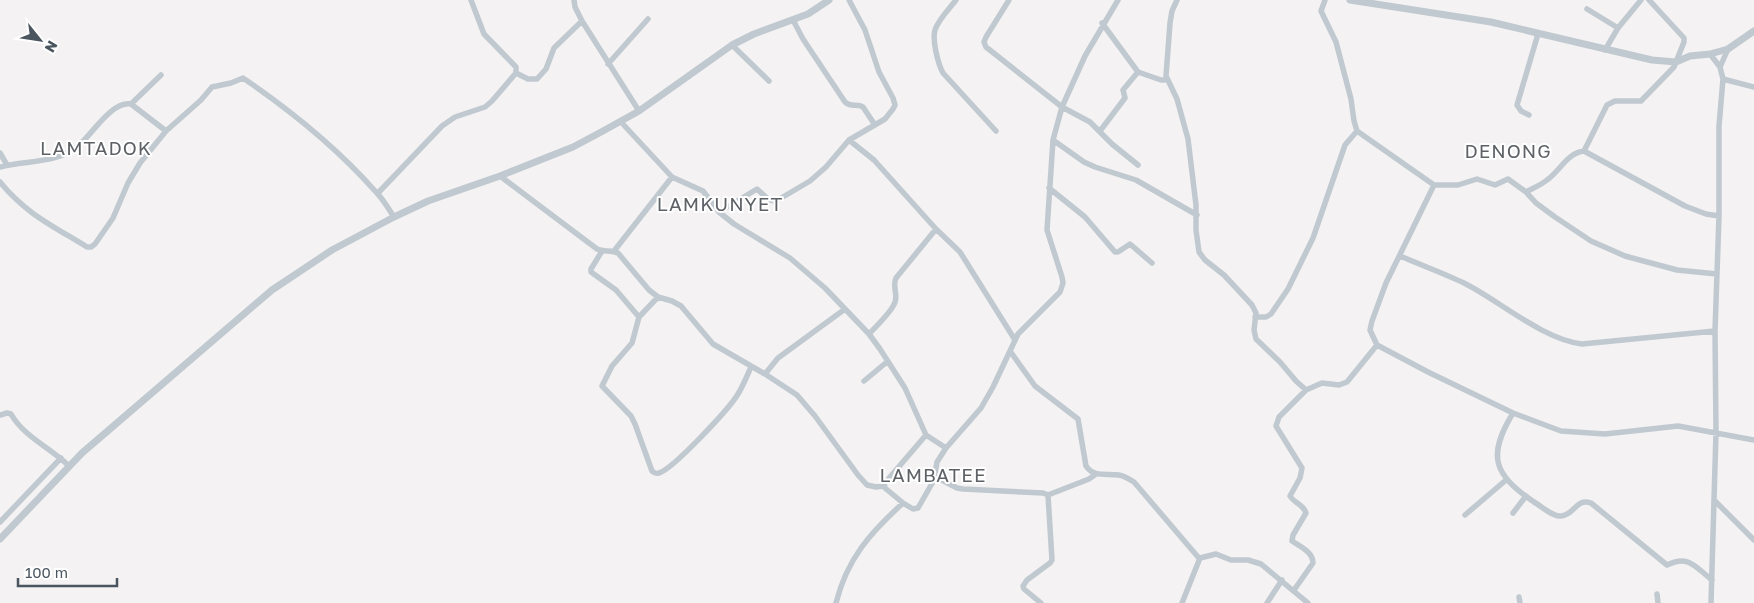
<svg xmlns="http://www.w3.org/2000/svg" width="1754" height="603" font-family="'Golos Text',sans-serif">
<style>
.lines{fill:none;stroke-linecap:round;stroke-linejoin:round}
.minor{stroke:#c0c9d0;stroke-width:5.5}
.tertiary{stroke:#c0c9d0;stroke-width:7}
.labels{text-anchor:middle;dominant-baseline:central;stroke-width:4;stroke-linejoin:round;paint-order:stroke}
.quarter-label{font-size:19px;letter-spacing:1px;fill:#5e6267;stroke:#fff}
</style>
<rect width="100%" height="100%" fill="#f4f2f2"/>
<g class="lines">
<!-- minor -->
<path class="minor" d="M 574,0 L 575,7 L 582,21 L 639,111
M 956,0 C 949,9 938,20 935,30 C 932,40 938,64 943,73 L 996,131
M 1009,0 L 986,37 L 984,42 L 986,47 L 1062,107 L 1090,122 L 1112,144 L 1138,165
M 1177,0 L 1172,11 L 1170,23 L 1166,76 L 1177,99 L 1188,139 L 1196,205 L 1196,230 L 1199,252 L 1205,260 L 1224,275 L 1252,305 L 1256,313 L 1254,330 L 1256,339 L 1280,362 L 1296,381 L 1306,390 L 1322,383 L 1339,385 L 1347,382 L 1377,345 L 1370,330 L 1372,321 L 1386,283 L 1434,185 L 1458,185 L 1477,179 L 1495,185 L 1508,179 L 1526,192 L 1536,203 L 1555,217 L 1591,241 L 1625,256 L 1677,270 L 1717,274
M 1325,0 L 1321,11 L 1336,42 L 1351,99 L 1354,121 L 1357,131 L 1434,185
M 1587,9 L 1618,28
M 793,20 L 803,39 L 845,102 C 851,108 857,103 863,107 L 875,125
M 732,45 L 769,81
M 1605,50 L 1618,28 L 1641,0
M 1710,54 L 1720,67
M 608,64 L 648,19
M 1138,72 L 1161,80 L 1168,80
M 516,73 L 528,79 L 537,79 L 546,69 L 554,48 L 582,21
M 1723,79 L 1754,87
M 131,104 L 161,75
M 1529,115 L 1521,111 L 1517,105 L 1538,34
M 621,122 L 672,177 L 703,191 L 719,212 L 734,224 L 790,258 L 825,288 L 869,334 L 880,349 L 905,388 L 926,435 L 946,448
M 1100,131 L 1125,98 L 1123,90 L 1138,72 L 1102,23
M 849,140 L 874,160 L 936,229 L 960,252 L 1015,340
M 1053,140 L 1084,162 L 1095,167 L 1136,180 L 1197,215
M 1584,151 L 1607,105 L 1615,101 L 1641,101 L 1674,67 L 1684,42 L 1684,38 L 1649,0
M 0,153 L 7,165
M 0,167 C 27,160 56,164 78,146 C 92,135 111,101 131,104 L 166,131 L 201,100 L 212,87 L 231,83 L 243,78 C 290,110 338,149 376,192 C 383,199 388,208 394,217
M 500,176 L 597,249 C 604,252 611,250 618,253 L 649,290 L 658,297 L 672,301 L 681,306 L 713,344 L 765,374 L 797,395 L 815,416 L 858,475 L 867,485 L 876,487 L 884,486
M 0,182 C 26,214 53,226 87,247 L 91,247 L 95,244 L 113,218 L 128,183 L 140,163 L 166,131
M 1049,188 L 1085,217 L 1115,252 L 1118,252 L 1130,244 L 1152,263
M 1526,192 C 1533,188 1541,185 1547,180 C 1560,171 1567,153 1584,151 L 1685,206 L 1706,214 L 1719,216
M 378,193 L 442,126 L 455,117 L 485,107 L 492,101 L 516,73 L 516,67 L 484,34 L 471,0
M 719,212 L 757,189 L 769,200 L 776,201 L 810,181 L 826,167 L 849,140 L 885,119 L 893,109 L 895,105 L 893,98 L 879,72 L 865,30 L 849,0
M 602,251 L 591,269 L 591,272 L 616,290 L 639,317
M 614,251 L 672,177
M 1400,256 C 1421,265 1443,273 1464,283 C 1500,301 1542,339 1582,344 L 1715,331
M 658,297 L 639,317 L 632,343 L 612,366 L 602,386 L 631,416 L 635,424 L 652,471 C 655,473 655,474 659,473 C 673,469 729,409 738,394 C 743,386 747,376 751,367
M 1255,317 L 1266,317 L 1271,314 L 1288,289 L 1313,238 L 1345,145 L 1357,131
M 869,334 C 876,326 892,312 895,302 C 898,294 892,286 896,278 L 936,229
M 1377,345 L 1428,372 L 1513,413 L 1561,431 L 1605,434 L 1678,426 L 1754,440
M 1010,351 L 1035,386 L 1078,419 L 1086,466 C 1094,478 1106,473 1119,475 C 1125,476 1129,479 1134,482 L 1198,557 L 1200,558 L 1216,554 L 1231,560 L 1248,560 L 1261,564 L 1308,603
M 765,374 L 778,358 L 845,309
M 864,381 L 888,361
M 1513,413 C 1487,456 1493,474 1534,502 C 1541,506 1553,517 1561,516 C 1575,515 1575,498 1591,503 L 1667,565 C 1689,554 1695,567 1712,580
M 0,415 L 7,413 L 11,414 C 24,437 51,448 69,466
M 936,477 L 957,488 L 963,489 L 1043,493 L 1048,495 L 1089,479 L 1096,474
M 1714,500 L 1754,540
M 903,503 L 885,488 L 884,484 L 926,435
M 1513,513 L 1526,496
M 1465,515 L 1506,480
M 0,522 L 61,458
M 1294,590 L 1313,563 C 1313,552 1301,547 1292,541 L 1293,535 L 1306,513 C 1304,505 1294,503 1290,496 L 1300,478 L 1302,468 L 1276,426 L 1279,417 L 1306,390
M 1657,594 L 1658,603
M 1519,597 L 1520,603
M 836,603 C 847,559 870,533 903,503 L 913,509 L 918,508 L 934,480 L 937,462 L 946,448 L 981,408 L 993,387 L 1018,334 L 1060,292 L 1063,283 L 1062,277 L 1047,230 L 1053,140 L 1062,107 L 1085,56 L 1118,0
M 1041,603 L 1024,589 L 1023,586 L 1027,580 L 1050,563 L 1052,560 L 1048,495
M 1182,603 L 1200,558
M 1267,603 L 1282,580
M 1711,603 L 1716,432 L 1715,331 L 1719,216 L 1719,126 L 1723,79 L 1720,67 L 1728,49"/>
<!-- tertiary -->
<path class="tertiary" d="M 1350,0 L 1491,22 L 1652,60 L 1676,62 L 1690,56 L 1710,54 L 1728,49 L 1754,31
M 0,539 L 82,453 L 272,290 L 332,250 L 394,217 L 428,201 L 500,176 L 573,147 L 603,131 L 639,111 L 732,45 L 754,34 L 808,14 L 829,0"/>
</g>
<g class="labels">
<!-- quarter labels -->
<g class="quarter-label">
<text x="96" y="147">LAMTADOK</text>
<text x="1508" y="150">DENONG</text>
<text x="720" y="203">LAMKUNYET</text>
<text x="933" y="474">LAMBATEE</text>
</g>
</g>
<!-- north arrow -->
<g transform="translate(40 40) rotate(120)" stroke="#ffffff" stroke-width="4" paint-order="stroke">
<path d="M0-4L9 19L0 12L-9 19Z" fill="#4a555f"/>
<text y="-8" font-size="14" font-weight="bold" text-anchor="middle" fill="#4a555f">N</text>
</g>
<!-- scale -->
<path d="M18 578v8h99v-8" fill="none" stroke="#4a555f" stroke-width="2.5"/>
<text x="25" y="578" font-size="15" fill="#4a555f" stroke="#ffffff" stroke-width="4" paint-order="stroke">100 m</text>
</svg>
